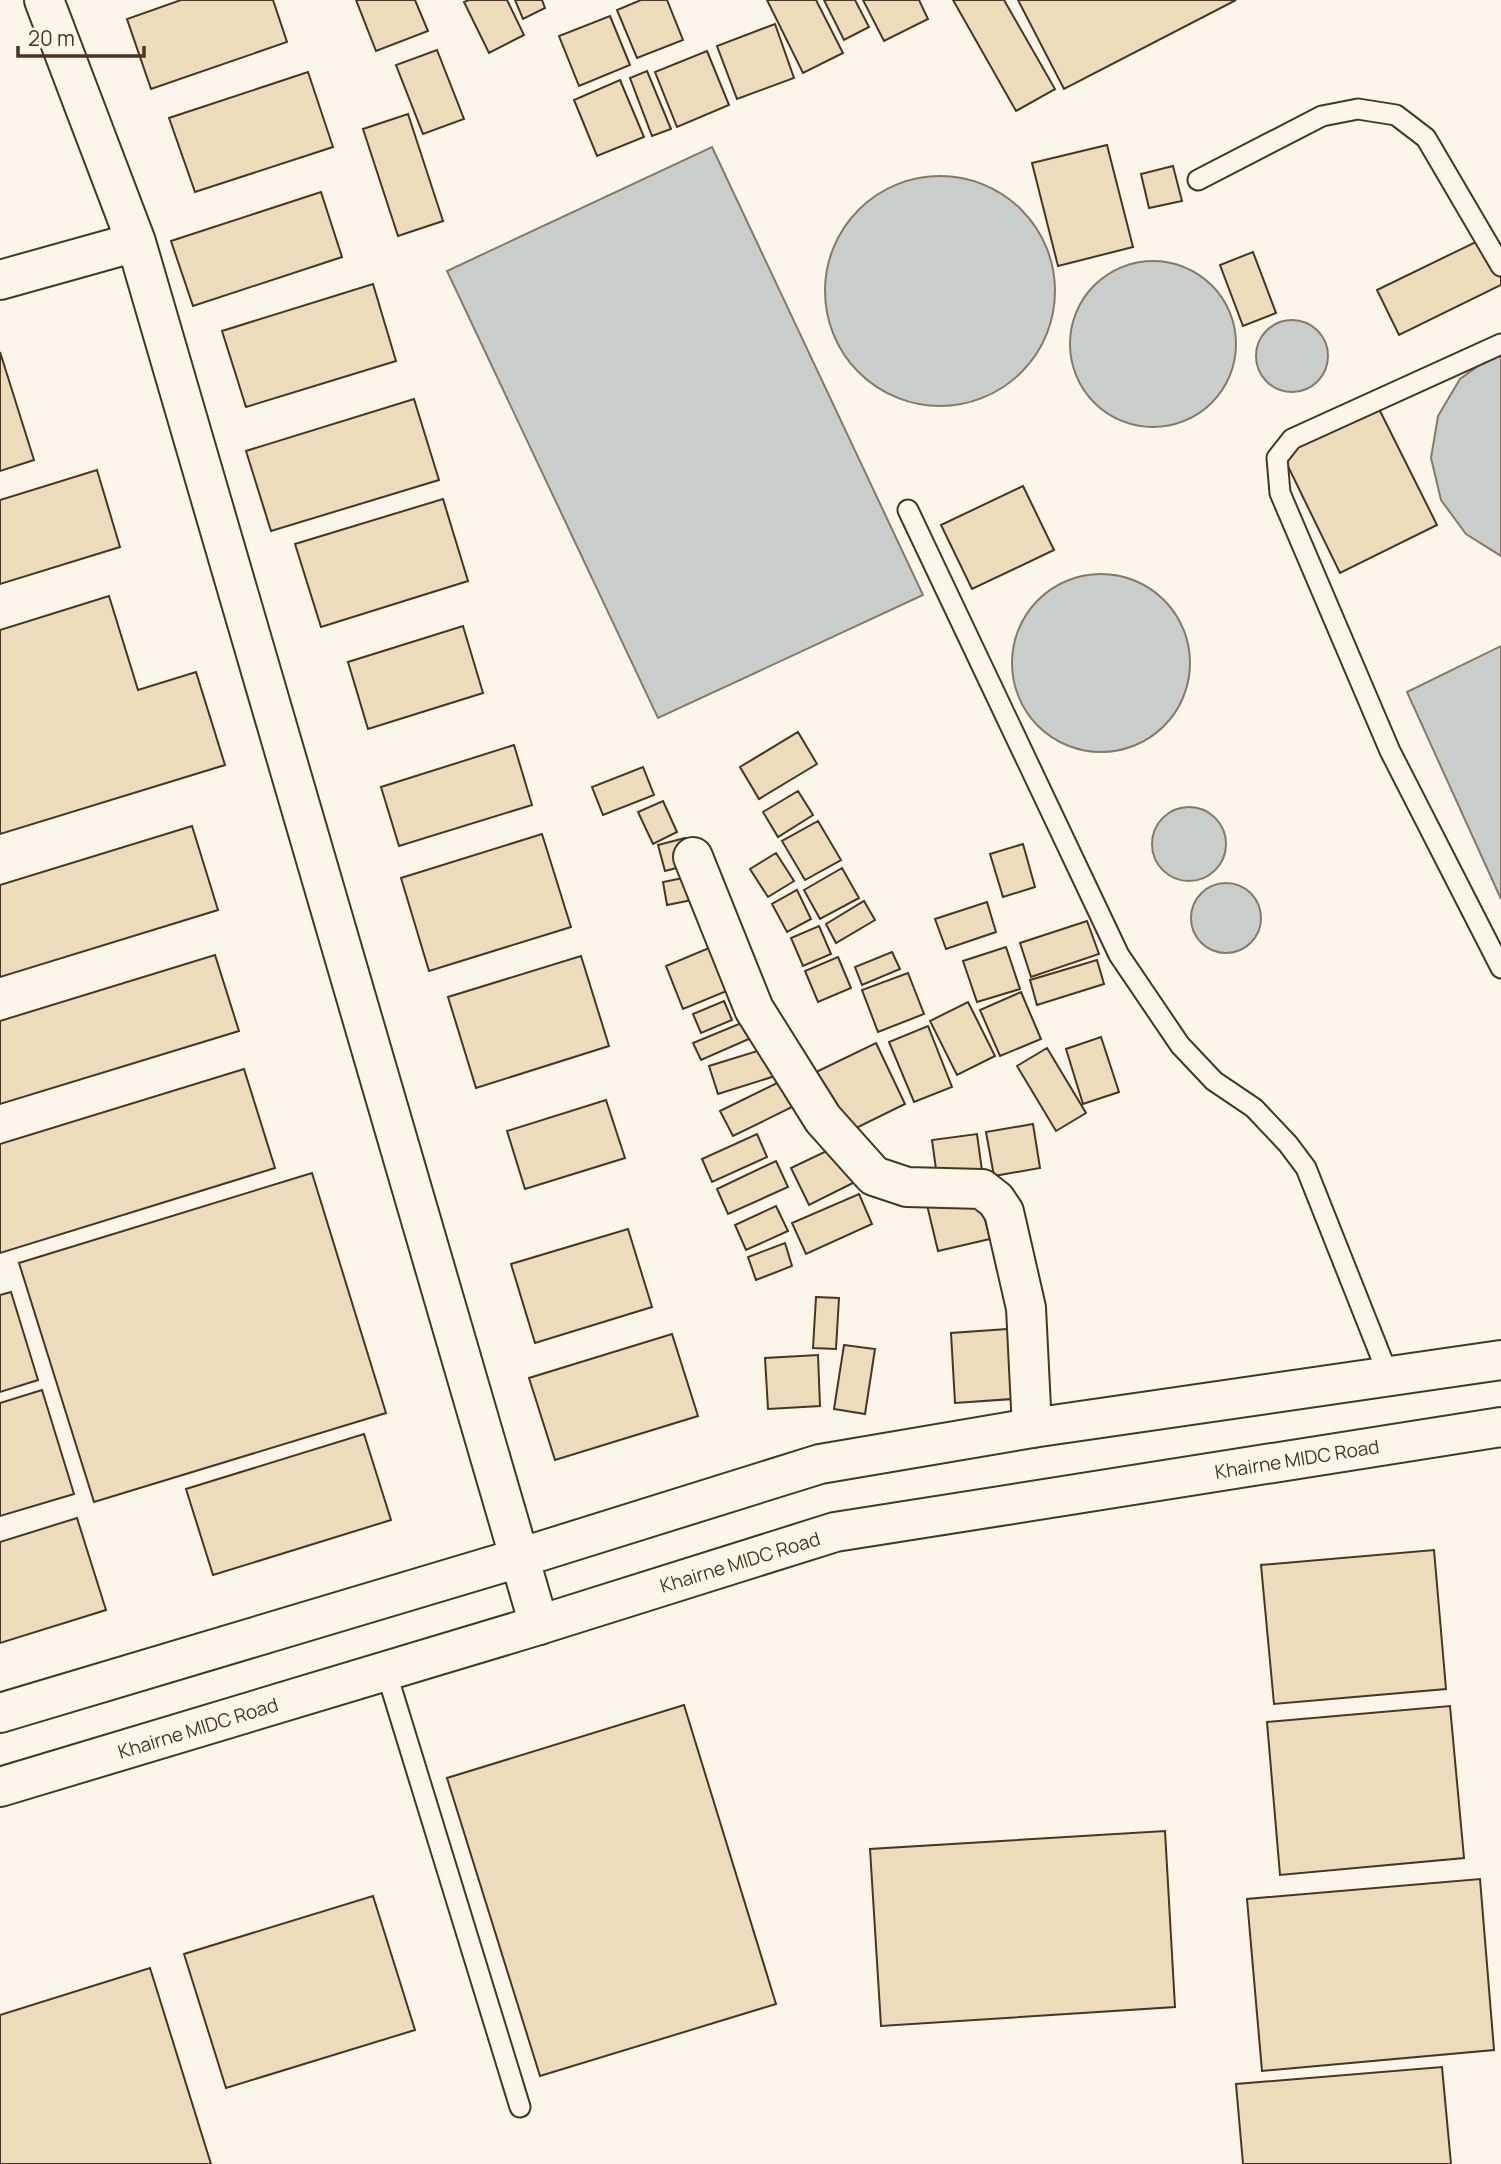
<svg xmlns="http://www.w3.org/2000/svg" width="1501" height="2164" font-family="Manrope,sans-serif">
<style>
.water{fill:#c9cecd;stroke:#887966;stroke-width:2}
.building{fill:#ecdcbc;stroke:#4a3520;stroke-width:2}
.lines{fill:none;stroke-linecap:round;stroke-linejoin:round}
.service-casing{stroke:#4a3520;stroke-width:23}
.minor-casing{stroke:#4a3520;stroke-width:42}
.secondary-casing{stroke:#4a3520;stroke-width:42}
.service{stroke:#fbf6e9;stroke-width:19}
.minor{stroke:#fbf6e9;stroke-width:38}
.secondary{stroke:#fbf6e9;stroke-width:38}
.labels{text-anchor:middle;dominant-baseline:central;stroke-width:5;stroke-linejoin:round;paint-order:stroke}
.street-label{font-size:19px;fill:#4a3520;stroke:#fbf6e9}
</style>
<rect width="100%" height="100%" fill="#fbf6e9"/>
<!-- water -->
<path class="water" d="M 712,147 L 923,595 L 658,718 L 447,271 Z
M825 291a115 115 0 1 1 230 0a115 115 0 1 1-230 0Z
M1070 344a83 83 0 1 1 166 0a83 83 0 1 1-166 0Z
M1256 356a36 36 0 1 1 72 0a36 36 0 1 1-72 0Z
M 1501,353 L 1501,556 L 1466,534 L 1441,500 L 1431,458 L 1438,416 L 1460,379 L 1495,354 Z
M1012 663a89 89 0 1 1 178 0a89 89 0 1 1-178 0Z
M 1501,646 L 1501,899 L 1407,692 Z
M1152 844a37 37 0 1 1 74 0a37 37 0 1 1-74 0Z
M1191 918a35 35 0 1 1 70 0a35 35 0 1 1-70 0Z"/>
<!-- building -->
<path class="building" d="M 181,0 L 273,0 L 287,42 L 151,89 L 127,19 Z
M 356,0 L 415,0 L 428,31 L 376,51 Z
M 469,0 L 507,0 L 524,35 L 489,53 L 464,2 Z
M 515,0 L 542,0 L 545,8 L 523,19 Z
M 641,0 L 667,0 L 683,40 L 637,58 L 617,10 Z
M 767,0 L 816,0 L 843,53 L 803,73 Z
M 824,0 L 855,0 L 869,27 L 844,40 Z
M 863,0 L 919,0 L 928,19 L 884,41 Z
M 953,0 L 1004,0 L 1055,89 L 1016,111 Z
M 1018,0 L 1236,0 L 1064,89 Z
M 610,16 L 630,65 L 579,86 L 559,36 Z
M 775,24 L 794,78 L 737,99 L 717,46 Z
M 437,50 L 464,119 L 423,134 L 396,65 Z
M 707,51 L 729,105 L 677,127 L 655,72 Z
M 647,71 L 671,129 L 652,136 L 630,78 Z
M 308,72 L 333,147 L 195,192 L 169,118 Z
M 620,80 L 644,137 L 597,156 L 574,100 Z
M 408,114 L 443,221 L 398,236 L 363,129 Z
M 1107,145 L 1133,247 L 1058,266 L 1032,163 Z
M 1173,166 L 1182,201 L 1149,208 L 1141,174 Z
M 321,192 L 342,257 L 193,306 L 171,241 Z
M 1484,238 L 1501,274 L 1501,285 L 1399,335 L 1377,290 Z
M 1253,252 L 1276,313 L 1243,326 L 1220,265 Z
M 373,284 L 396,361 L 246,407 L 222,331 Z
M 0,352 L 34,460 L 0,471 Z
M 414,399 L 439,480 L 271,531 L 246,451 Z
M 1378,407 L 1437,525 L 1340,573 L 1282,454 Z
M 97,470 L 120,547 L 0,584 L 0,500 Z
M 1023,486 L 1054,550 L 972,589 L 941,525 Z
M 443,499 L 468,581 L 321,627 L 295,544 Z
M 109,596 L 138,690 L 196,672 L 225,765 L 0,834 L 0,630 Z
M 463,626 L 483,693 L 368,729 L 348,662 Z
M 798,732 L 817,764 L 759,799 L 740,767 Z
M 514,745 L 532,805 L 399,846 L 381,787 Z
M 643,767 L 654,795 L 603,815 L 592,787 Z
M 798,791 L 813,815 L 778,837 L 763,812 Z
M 663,801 L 677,832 L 653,844 L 638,812 Z
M 818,821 L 841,860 L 805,880 L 782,841 Z
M 192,826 L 218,910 L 0,977 L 0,885 Z
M 542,834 L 571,927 L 429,971 L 401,878 Z
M 685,838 L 692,864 L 665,871 L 658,845 Z
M 1023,844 L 1035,887 L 1003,897 L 990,854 Z
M 776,853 L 794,881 L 768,897 L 750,869 Z
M 842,868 L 859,898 L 820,919 L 804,890 Z
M 693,876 L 697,899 L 667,905 L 663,882 Z
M 797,890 L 811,919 L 787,932 L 772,904 Z
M 864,901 L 875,920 L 836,943 L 826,924 Z
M 987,902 L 996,932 L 946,949 L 935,919 Z
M 1087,921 L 1099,954 L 1031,977 L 1020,943 Z
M 819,926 L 831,954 L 803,966 L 791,938 Z
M 716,945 L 734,988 L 683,1009 L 666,966 Z
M 1006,947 L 1020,989 L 977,1002 L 963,961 Z
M 892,952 L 900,969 L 862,985 L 855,967 Z
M 215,955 L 239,1031 L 0,1104 L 0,1021 Z
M 581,956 L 609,1046 L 476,1088 L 448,997 Z
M 838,957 L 851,988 L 818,1002 L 805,971 Z
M 1097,960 L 1104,984 L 1037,1005 L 1030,980 Z
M 908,973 L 924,1014 L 878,1032 L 862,990 Z
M 1021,992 L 1041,1039 L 1000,1056 L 980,1010 Z
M 724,1001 L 732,1020 L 701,1033 L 693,1014 Z
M 968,1002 L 995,1056 L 957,1075 L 930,1021 Z
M 751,1019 L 758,1035 L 701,1060 L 693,1043 Z
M 928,1026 L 952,1087 L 914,1102 L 889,1042 Z
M 1101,1037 L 1119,1092 L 1083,1104 L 1066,1049 Z
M 876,1043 L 905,1104 L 844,1134 L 814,1073 Z
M 767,1048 L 775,1076 L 718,1094 L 709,1066 Z
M 1047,1048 L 1086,1113 L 1056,1131 L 1017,1066 Z
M 244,1069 L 275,1168 L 0,1253 L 0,1144 Z
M 779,1082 L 792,1107 L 733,1136 L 720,1111 Z
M 606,1100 L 625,1158 L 525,1189 L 507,1131 Z
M 1033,1124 L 1040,1168 L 994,1176 L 986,1132 Z
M 757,1134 L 767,1157 L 712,1182 L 702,1159 Z
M 977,1134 L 983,1178 L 938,1184 L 932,1140 Z
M 839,1145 L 857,1181 L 809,1205 L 791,1168 Z
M 776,1161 L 788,1187 L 728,1214 L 717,1189 Z
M 312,1173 L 386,1413 L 94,1502 L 19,1263 Z
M 978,1192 L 990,1239 L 938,1251 L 927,1205 Z
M 859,1194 L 872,1224 L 806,1254 L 792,1223 Z
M 776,1206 L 788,1231 L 746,1250 L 735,1225 Z
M 628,1229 L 652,1307 L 535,1343 L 511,1264 Z
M 785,1243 L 792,1266 L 756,1280 L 748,1257 Z
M 11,1292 L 38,1380 L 0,1392 L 0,1295 Z
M 816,1297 L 839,1298 L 836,1349 L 813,1348 Z
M 1023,1328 L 1027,1398 L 955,1403 L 951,1333 Z
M 672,1334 L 698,1416 L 555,1460 L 529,1378 Z
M 844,1345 L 875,1349 L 865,1414 L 834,1409 Z
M 818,1355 L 820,1406 L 768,1409 L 765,1358 Z
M 42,1390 L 74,1494 L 0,1516 L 0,1403 Z
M 364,1434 L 391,1520 L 213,1575 L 186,1489 Z
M 77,1518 L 106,1610 L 0,1643 L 0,1542 Z
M 1434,1550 L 1446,1689 L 1274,1704 L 1261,1565 Z
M 684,1705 L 776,2004 L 540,2076 L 447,1778 Z
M 1450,1706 L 1464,1858 L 1280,1875 L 1267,1722 Z
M 1165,1831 L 1175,2007 L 881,2026 L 870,1849 Z
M 1480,1879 L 1494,2050 L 1262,2071 L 1247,1899 Z
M 373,1896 L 415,2030 L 226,2088 L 184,1954 Z
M 150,1968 L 211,2164 L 0,2164 L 0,2015 Z
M 1442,2067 L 1451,2164 L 1243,2164 L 1236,2084 Z"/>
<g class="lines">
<defs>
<path id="service" d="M 1198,180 L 1322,116 L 1358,109 L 1396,115 L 1426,138 L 1501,266
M 1501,344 L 1292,439 L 1277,458 L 1280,493 L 1390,751 L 1501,968
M 908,510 L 1119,955 L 1180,1045 L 1214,1081 L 1254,1108 L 1288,1144 L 1306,1168 L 1389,1377
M 386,1671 L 520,2107"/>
<path id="minor" d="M 44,0 L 136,242 L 539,1625
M 0,280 L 136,242
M 693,857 L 754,1009 L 823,1119 L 874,1176 L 907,1187 L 982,1189 L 996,1200 L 1004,1212 L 1026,1308 L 1032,1428"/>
<path id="secondary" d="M 0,1713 L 519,1558 L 820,1464 L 1032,1428 L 1501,1360
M 0,1787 L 539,1625 L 835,1532 L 1501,1427"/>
</defs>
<!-- service casing -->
<use href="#service" class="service-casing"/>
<!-- minor casing -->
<use href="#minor" class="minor-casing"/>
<!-- secondary casing -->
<use href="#secondary" class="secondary-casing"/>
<!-- service -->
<use href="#service" class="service"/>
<!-- minor -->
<use href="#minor" class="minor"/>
<!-- secondary -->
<use href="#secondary" class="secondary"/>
</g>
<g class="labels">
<!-- street labels -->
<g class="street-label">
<text transform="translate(1297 1459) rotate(-9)">Khairne MIDC Road</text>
<text transform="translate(740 1562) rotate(-17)">Khairne MIDC Road</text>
<text transform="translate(198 1728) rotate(-17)">Khairne MIDC Road</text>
</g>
</g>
<!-- scale -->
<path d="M18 46v10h126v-10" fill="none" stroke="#4a3520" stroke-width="3.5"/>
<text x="28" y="46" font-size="21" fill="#4a3520" stroke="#fbf6e9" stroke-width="5" paint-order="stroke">20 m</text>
</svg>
